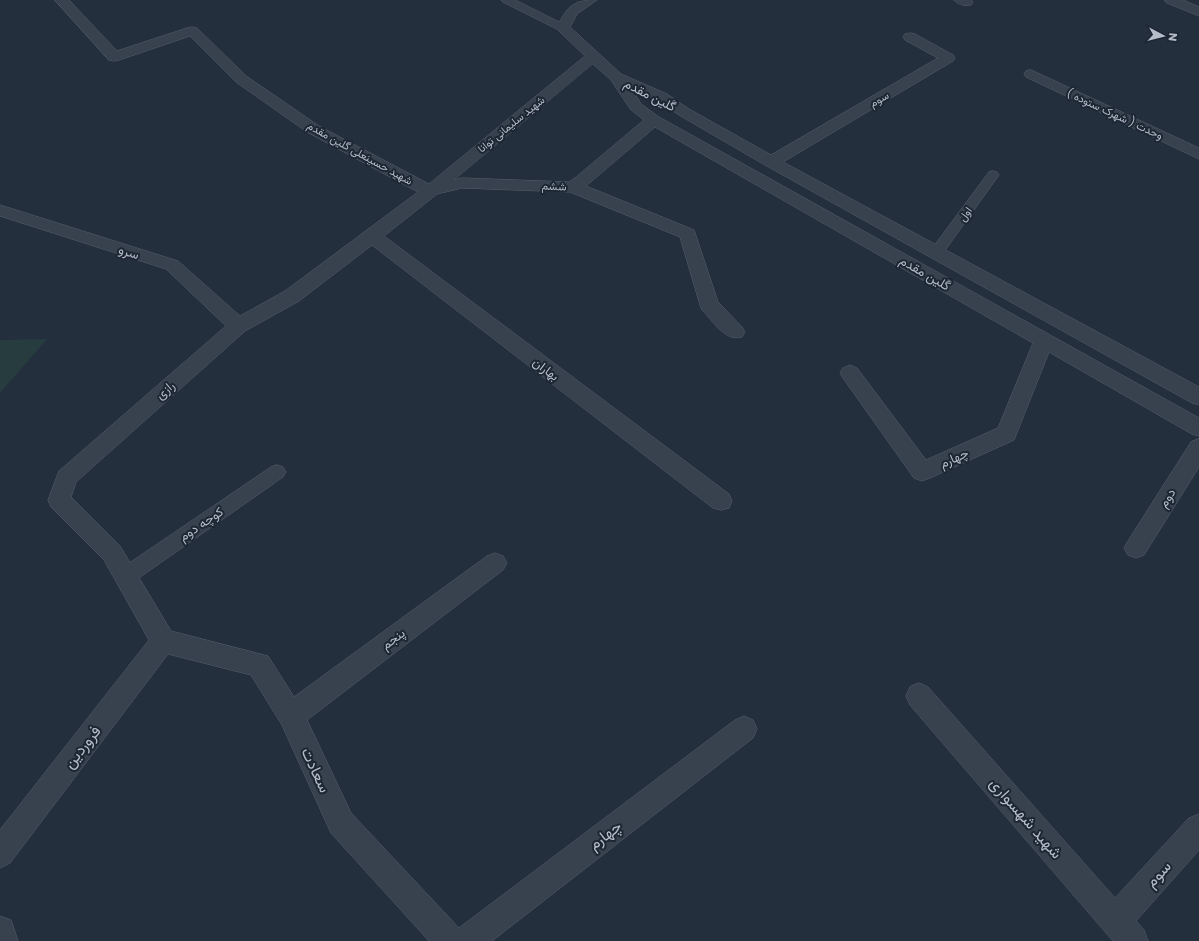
<svg xmlns="http://www.w3.org/2000/svg" width="1199" height="941" font-family="Poppins,Vazirmatn,sans-serif">
<style>
.green{fill:#263c3f}
.lines{fill:none;stroke-linecap:round;stroke-linejoin:round}
.lane-casing{stroke:#565f6c;stroke-width:1}
.street-casing{stroke:#565f6c;stroke-width:1}
.lane{fill:#38414e;fill-rule:evenodd}
.street{fill:#38414e;fill-rule:evenodd}
.labels{text-anchor:middle;dominant-baseline:central;stroke-width:4;stroke-linejoin:round;paint-order:stroke}
.far-street-label{font-size:11px;fill:#b4bcc9;stroke:#1d2633}
.street-label{font-size:13px;fill:#b4bcc9;stroke:#1d2633}
.near-street-label{font-size:16px;fill:#b4bcc9;stroke:#1d2633}
</style>
<rect width="100%" height="100%" fill="#242f3e"/>
<!-- green -->
<path class="green" d="M 47,339 L 0,393 L 0,340 Z"/>
<g class="lines">
<defs>
<path id="lane" d="M 502,0 L 515,0 L 567,26 L 568,28 L 563,31 L 559,30 L 503,2 Z
M 993,171 L 997,172 L 999,175 L 941,256 L 936,258 L 931,256 L 929,253 L 931,250 L 989,172 Z
M 277,465 L 283,467 L 286,472 L 283,477 L 133,582 L 126,584 L 119,582 L 117,576 L 119,570 L 271,467 Z"/>
<path id="street" d="M 55,0 L 69,0 L 117,51 L 187,28 L 192,27 L 197,28 L 246,76 L 319,126 L 429,184 L 585,56 L 556,28 C 568,7 571,0 597,0 L 577,14 L 570,27 L 621,74 L 667,94 L 689,109 L 771,155 L 938,58 L 905,40 L 903,37 L 905,34 L 910,33 L 915,34 L 953,55 L 955,58 L 953,61 L 783,162 L 1199,387 L 1199,405 L 1192,403 L 765,165 L 679,115 L 657,100 L 632,89 L 641,104 L 659,117 L 1199,418 L 1199,436 L 1192,434 L 1049,352 L 1014,440 L 930,478 L 922,481 L 914,478 L 843,378 L 840,373 L 843,368 L 850,365 L 857,368 L 926,460 L 998,428 L 1033,343 L 655,127 L 586,186 L 694,230 L 718,302 L 742,327 L 745,332 L 742,337 C 725,342 713,321 702,310 L 700,305 L 680,237 L 570,192 L 462,188 L 437,194 L 384,236 L 729,494 L 732,501 L 729,508 L 721,510 L 713,508 L 372,245 L 299,301 L 245,331 L 76,482 L 71,497 L 120,546 L 171,631 L 268,656 L 294,697 L 487,556 L 495,553 L 503,556 L 507,563 L 503,570 L 307,720 L 351,813 L 459,928 L 735,720 L 744,716 L 753,720 L 757,729 L 753,738 L 492,941 L 429,941 L 331,833 L 282,725 L 251,675 L 168,654 L 10,863 L 0,868 L 0,830 L 149,640 L 104,560 L 51,507 L 48,500 L 59,471 L 226,326 L 166,269 L 0,216 L 0,205 L 178,261 L 240,316 L 285,291 L 418,192 L 307,132 L 236,82 L 190,36 L 119,60 L 114,61 L 109,60 ZM 593,64 L 611,80 L 631,110 L 644,120 L 575,178 L 569,182 L 462,178 L 454,180 Z
M 954,0 L 971,0 L 973,2 L 971,5 C 965,6 958,5 954,0 Z
M 1165,0 L 1183,0 L 1199,7 L 1199,16 L 1167,3 Z
M 1031,70 L 1199,148 L 1199,159 L 1026,77 L 1024,74 L 1026,71 Z
M 1199,439 L 1199,467 L 1144,555 L 1136,558 L 1128,555 L 1124,548 L 1128,541 L 1191,442 Z
M 919,683 L 928,687 L 1115,898 L 1189,818 L 1199,814 L 1199,850 L 1136,921 L 1144,930 L 1148,941 L 1113,941 L 910,705 L 906,696 L 910,687 Z
M 0,916 L 11,920 L 18,941 L 0,941 Z"/>
</defs>
<!-- lane casing -->
<use href="#lane" class="lane-casing"/>
<!-- street casing -->
<use href="#street" class="street-casing"/>
<!-- lane -->
<use href="#lane" class="lane"/>
<!-- street -->
<use href="#street" class="street"/>
</g>
<g class="labels">
<!-- far-street labels -->
<g class="far-street-label">
<text transform="translate(879 99) rotate(-30)">سوم</text>
<text transform="translate(1115 114) rotate(25)">وحدت ( شهرک ستوده )</text>
<text transform="translate(511 124) rotate(-39)">شهید سلیمانی توانا</text>
<text transform="translate(360 153) rotate(29)">شهید حسینعلی گلین مقدم</text>
<text transform="translate(554 186) rotate(2)">ششم</text>
<text transform="translate(965 214) rotate(-54)">اول</text>
</g>
<!-- street labels -->
<g class="street-label">
<text transform="translate(650 95) rotate(27)">گَلین مقدم</text>
<text transform="translate(129 252) rotate(18)">سرو</text>
<text transform="translate(925 273) rotate(30)">گَلین مقدم</text>
<text transform="translate(546 369) rotate(37)">بهاران</text>
<text transform="translate(165 390) rotate(-41)">رازی</text>
<text transform="translate(954 458) rotate(-24)">چهارم</text>
<text transform="translate(1167 498) rotate(-58)">دوم</text>
<text transform="translate(201 524) rotate(-34)">کوچه دوم</text>
<text transform="translate(393 639) rotate(-37)">پنجم</text>
</g>
<!-- near-street labels -->
<g class="near-street-label">
<text transform="translate(82 747) rotate(-52)">فروردین</text>
<text transform="translate(316 770) rotate(65)">سعادت</text>
<text transform="translate(1026 818) rotate(49)">شهید شهسواری</text>
<text transform="translate(605 835) rotate(-37)">چهارم</text>
<text transform="translate(1158 874) rotate(-48)">سوم</text>
</g>
</g>
<!-- north arrow -->
<g transform="translate(1163 36) rotate(97)" stroke="#1d2633" stroke-width="3" paint-order="stroke">
<path d="M0-3L7 15L0 10L-7 15Z" fill="#b4bcc9"/>
<text y="-6" font-size="11" font-weight="bold" text-anchor="middle" fill="#b4bcc9">N</text>
</g>
</svg>
